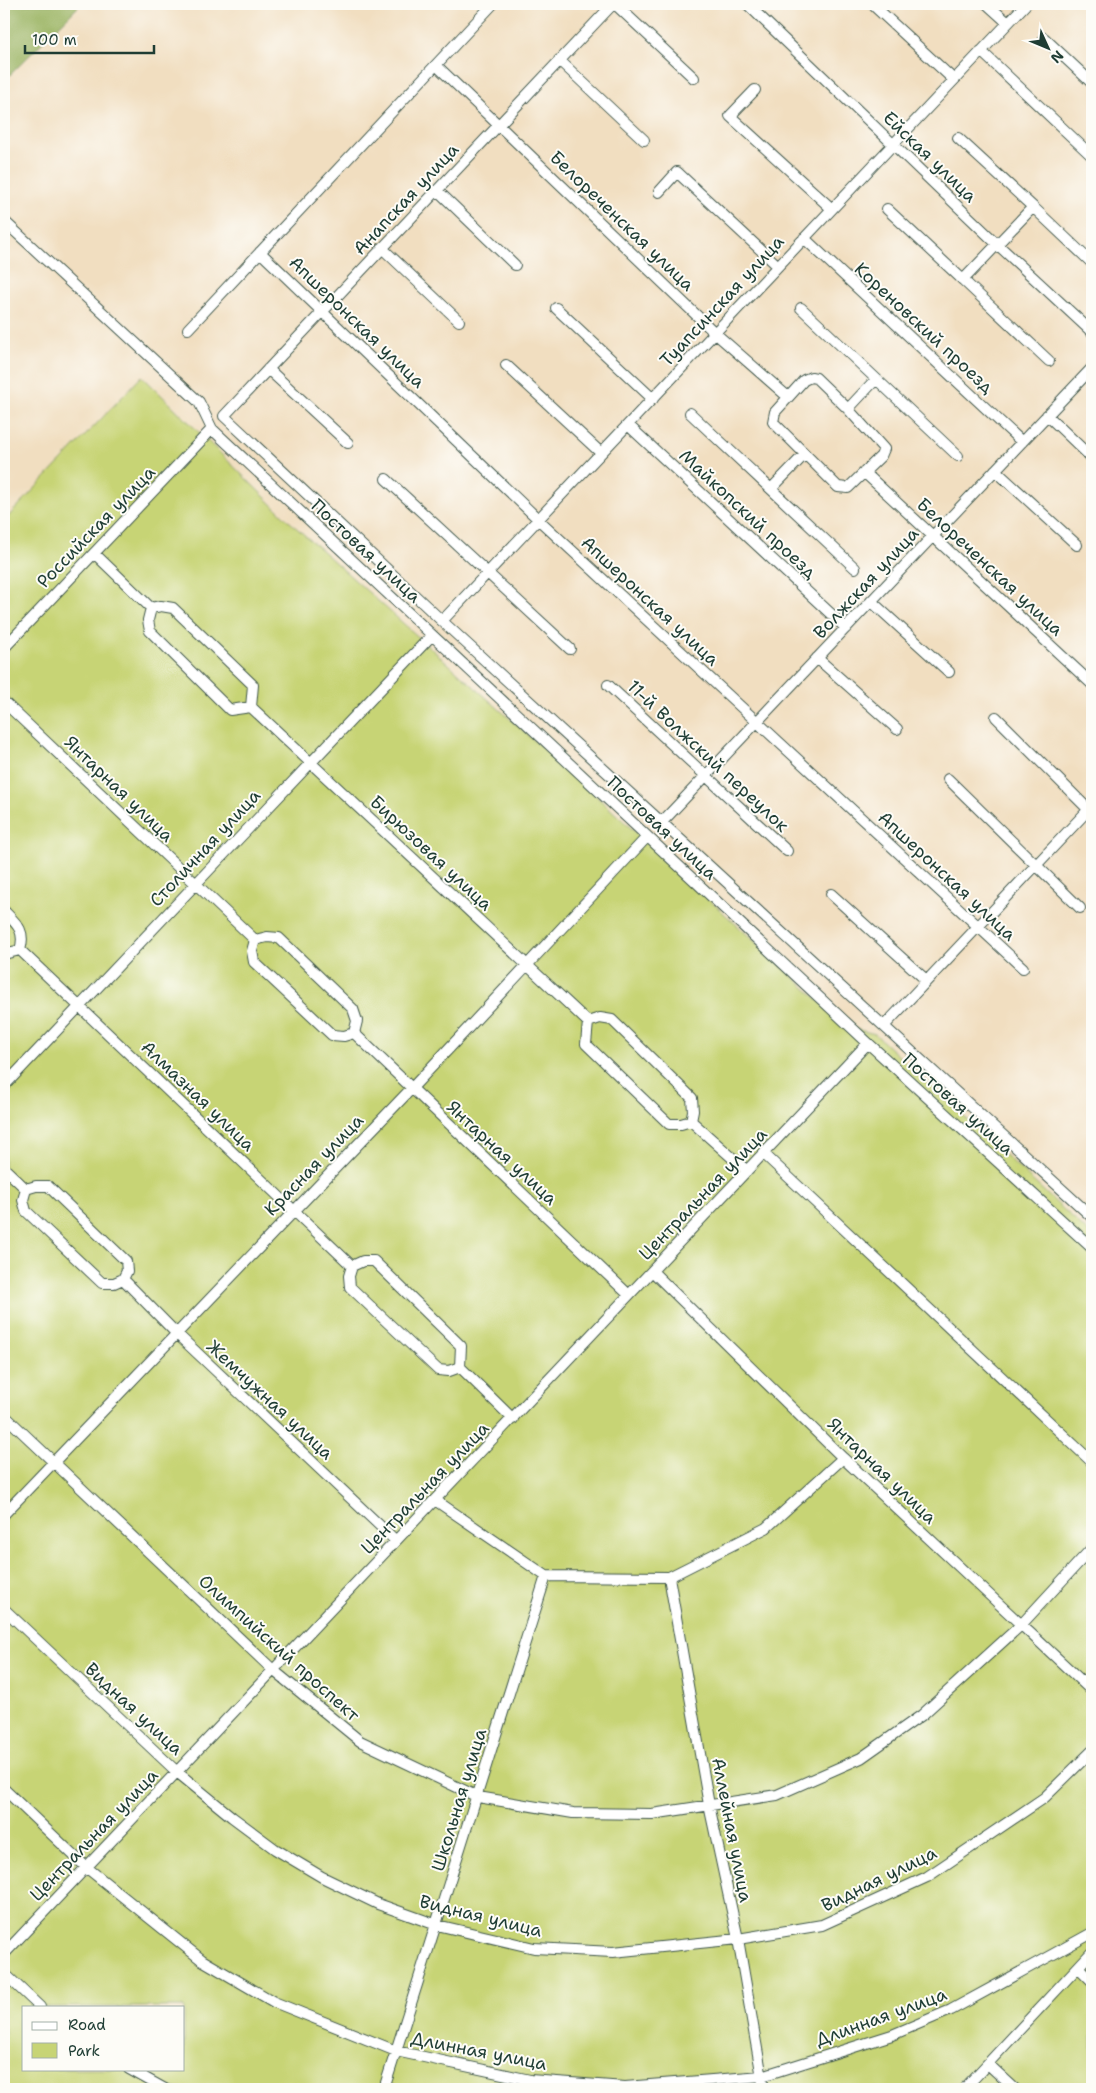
<svg xmlns="http://www.w3.org/2000/svg" width="1096" height="2093" font-family="'Shantell Sans',sans-serif">
<style>
.green{fill:#c7d475;stroke:#738854;fill-rule:evenodd}
.forest{fill:#9db666;stroke:#5e7a4d}
.lines{fill:none;stroke-linecap:round;stroke-linejoin:round}
.minor-casing{stroke:#3e5549;stroke-width:12}
.minor{stroke:#fff;stroke-width:10}
.labels{text-anchor:middle;dominant-baseline:central;stroke-width:4;stroke-linejoin:round;paint-order:stroke}
.street-label{font-size:18px;fill:#1f3d34;stroke:#fdfcf7}
</style>
<rect width="100%" height="100%" fill="#fdfcf7"/>
<filter id="ink" filterUnits="userSpaceOnUse"><feTurbulence type="fractalNoise" baseFrequency=".02" numOctaves="2"/><feDisplacementMap in="SourceGraphic" scale="10" xChannelSelector="R" yChannelSelector="G"/><feConvolveMatrix kernelMatrix="1 2 1 2 8 2 1 2 1" color-interpolation-filters="sRGB"/></filter>
<filter id="wash" filterUnits="userSpaceOnUse"><feTurbulence type="fractalNoise" baseFrequency=".0096" numOctaves="4" result="noise"/><feDisplacementMap in="SourceGraphic" scale="20" xChannelSelector="R" yChannelSelector="G"/><feGaussianBlur stdDeviation="1.12" result="paint"/><feColorMatrix in="noise" values="0 0 0 0 0 0 0 0 0 0 0 0 0 0 0 0 0 1.4 0 .05"/><feComposite in="paint" operator="in"/></filter>
<g filter="url(#wash)">
<rect width="100%" height="100%" fill="#f1dec0"/>
<!-- green -->
<path class="green" d="M 142,376 L 290,522 L 595,795 L 848,1027 L 875,1034 L 1092,1236 L 1092,2089 L 4,2089 L 4,521 ZM 24,2007 L 184,2007 L 184,2069 L 24,2069 Z"/>
<!-- forest -->
<path class="forest" d="M 4,4 L 81,4 L 4,81 Z"/>
</g>
<g filter="url(#ink)">
<g class="lines">
<defs>
<path id="minor" d="M 613,4 L 224,416 L 442,621 L 1092,1217
M 615,4 L 694,78
M 747,4 L 997,244 L 1092,332
M 835,4 L 836,4
M 872,4 L 954,80
M 987,4 L 1008,23
M 1044,38 L 1092,83
M 981,51 L 1092,156
M 559,60 L 644,140
M 436,65 L 715,333 L 788,397
M 755,90 L 730,116 L 832,209
M 958,138 L 1033,207 L 963,280 L 1049,361
M 437,190 L 515,265
M 659,192 L 677,172 L 778,266
M 1033,207 L 1092,263
M 887,209 L 963,280
M 4,221 L 199,402 L 212,429 L 868,1043 L 1092,1248
M 804,238 L 1022,442
M 382,248 L 459,321
M 260,252 L 539,520 L 1023,968
M 556,308 L 653,399
M 801,308 L 958,456
M 188,329 L 493,4
M 506,365 L 601,453
M 268,369 L 348,443
M 811,377 L 816,378 L 848,409 L 884,449 L 881,456 L 848,488 L 838,487 L 773,422 L 775,412 L 804,380 Z
M 848,409 L 876,379
M 690,413 L 855,568
M 1047,415 L 1092,458
M 628,425 L 846,628
M 995,470 L 1077,545
M 865,473 L 1092,684
M 386,479 L 570,649
M 771,489 L 805,454
M 94,553 L 151,608 L 148,620 L 150,631 L 230,710 L 251,707 L 588,1022 L 600,1018 L 612,1020 L 692,1098 L 693,1111 L 691,1121 L 747,1171
M 871,601 L 949,672
M 151,608 L 161,606 L 173,608 L 253,685 L 251,707
M 442,621 L 1026,4
M 4,648 L 212,429
M 817,658 L 897,729
M 608,685 L 787,851
M 4,702 L 255,940 L 267,937 L 279,938 L 353,1009 L 357,1021 L 354,1033 L 629,1295
M 996,717 L 1092,813
M 948,779 L 1080,908
M 663,821 L 1092,368
M 831,894 L 926,980
M 4,911 C 17,924 26,931 20,950
M 255,940 L 252,951 L 254,962 L 332,1035 L 344,1036 L 354,1033
M 4,954 L 20,950 L 352,1266 L 349,1276 L 350,1287 L 438,1370 L 449,1371 L 460,1367 L 513,1419
M 588,1022 L 586,1044 L 669,1124 L 681,1124 L 691,1121
M 885,1025 L 1092,806
M 4,1086 L 432,635
M 764,1154 L 1092,1462
M 4,1168 L 26,1189 L 23,1200 L 26,1211 L 102,1283 L 114,1283 L 123,1279 L 176,1333 L 396,1541
M 26,1189 L 36,1186 L 48,1186 L 126,1261 L 127,1271 L 123,1279
M 352,1266 L 363,1261 L 374,1261 L 461,1346 L 460,1367
M 652,1271 L 843,1458 L 1092,1691
M 4,1415 L 273,1670 L 360,1741 L 478,1797 L 573,1813 L 652,1814 L 777,1795 L 861,1758 L 922,1715 L 1021,1625 L 1092,1548
M 435,1500 L 546,1576 L 669,1577 L 766,1528 L 843,1458
M 4,1514 L 411,1089 L 647,837
M 669,1577 L 709,1805 L 738,1939 L 764,2089
M 4,1609 L 177,1772 L 232,1817 L 275,1849 L 322,1877 L 378,1904 L 437,1925 L 534,1948 L 613,1952 L 738,1939 L 822,1925 L 927,1877 L 1044,1798 L 1092,1751
M 4,1789 L 86,1867 L 202,1960 L 274,2002 L 396,2051 L 530,2080 L 625,2087 L 762,2076 L 892,2035 L 951,2010 L 1092,1933
M 4,1954 L 868,1043
M 1078,1967 L 1092,1981
M 4,1973 L 40,2007
M 988,2064 L 1015,2089
M 129,2069 L 165,2089
M 384,2089 L 546,1576
M 964,2089 L 1092,1952"/>
</defs>
<!-- minor casing -->
<use href="#minor" class="minor-casing"/>
<!-- minor -->
<use href="#minor" class="minor"/>
</g>
</g>
<g class="labels">
<!-- street labels -->
<g class="street-label">
<text transform="translate(930 157) rotate(44)">Ейская улица</text>
<text transform="translate(406 199) rotate(-47)">Анапская улица</text>
<text transform="translate(622 221) rotate(44)">Белореченская улица</text>
<text transform="translate(722 301) rotate(-47)">Туапсинская улица</text>
<text transform="translate(357 322) rotate(44)">Апшеронская улица</text>
<text transform="translate(924 328) rotate(43)">Кореновский проезд</text>
<text transform="translate(748 514) rotate(43)">Майкопский проезд</text>
<text transform="translate(96 527) rotate(-46)">Российская улица</text>
<text transform="translate(366 551) rotate(43)">Постовая улица</text>
<text transform="translate(990 567) rotate(43)">Белореченская улица</text>
<text transform="translate(866 583) rotate(-47)">Волжская улица</text>
<text transform="translate(650 601) rotate(43)">Апшеронская улица</text>
<text transform="translate(708 756) rotate(43)">11-й Волжский переулок</text>
<text transform="translate(119 789) rotate(44)">Янтарная улица</text>
<text transform="translate(662 828) rotate(43)">Постовая улица</text>
<text transform="translate(205 848) rotate(-47)">Столичная улица</text>
<text transform="translate(431 853) rotate(43)">Бирюзовая улица</text>
<text transform="translate(947 876) rotate(43)">Апшеронская улица</text>
<text transform="translate(198 1096) rotate(44)">Алмазная улица</text>
<text transform="translate(958 1104) rotate(42)">Постовая улица</text>
<text transform="translate(502 1153) rotate(43)">Янтарная улица</text>
<text transform="translate(314 1165) rotate(-46)">Красная улица</text>
<text transform="translate(703 1194) rotate(-46)">Центральная улица</text>
<text transform="translate(270 1400) rotate(43)">Жемчужная улица</text>
<text transform="translate(882 1471) rotate(44)">Янтарная улица</text>
<text transform="translate(425 1488) rotate(-46)">Центральная улица</text>
<text transform="translate(279 1648) rotate(42)">Олимпийский проспект</text>
<text transform="translate(134 1709) rotate(43)">Видная улица</text>
<text transform="translate(459 1800) rotate(-73)">Школьная улица</text>
<text transform="translate(732 1830) rotate(79)">Аллейная улица</text>
<text transform="translate(94 1835) rotate(-46)">Центральная улица</text>
<text transform="translate(879 1879) rotate(-26)">Видная улица</text>
<text transform="translate(481 1916) rotate(14)">Видная улица</text>
<text transform="translate(881 2017) rotate(-20)">Длинная улица</text>
<text transform="translate(479 2051) rotate(11)">Длинная улица</text>
</g>
</g>
<!-- margin -->
<rect width="1096" height="2093" fill="none" stroke="#fdfcf7" stroke-width="20"/>
<!-- legend -->
<rect x="22" y="2006" width="162" height="65" fill="#fdfcf7" stroke="#a4b0a9"/>
<rect x="32" y="2022" width="25" height="8" fill="#ffffff" stroke="#a4b0a9"/>
<text x="68" y="2030" font-size="15" fill="#1f3d34">Road</text>
<rect x="32" y="2043" width="25" height="15" fill="#c7d475" stroke="#a4b0a9"/>
<text x="68" y="2056" font-size="15" fill="#1f3d34">Park</text>
<!-- north arrow -->
<g transform="translate(1048 48) rotate(134)" stroke="#fdfcf7" stroke-width="4" paint-order="stroke">
<path d="M0-4L9 19L0 12L-9 19Z" fill="#1f3d34"/>
<text y="-8" font-size="14" font-weight="bold" text-anchor="middle" fill="#1f3d34">N</text>
</g>
<!-- scale -->
<path d="M25 45v8h129v-8" fill="none" stroke="#1f3d34" stroke-width="2.5"/>
<text x="32" y="45" font-size="15" fill="#1f3d34" stroke="#fdfcf7" stroke-width="4" paint-order="stroke">100 m</text>
</svg>
